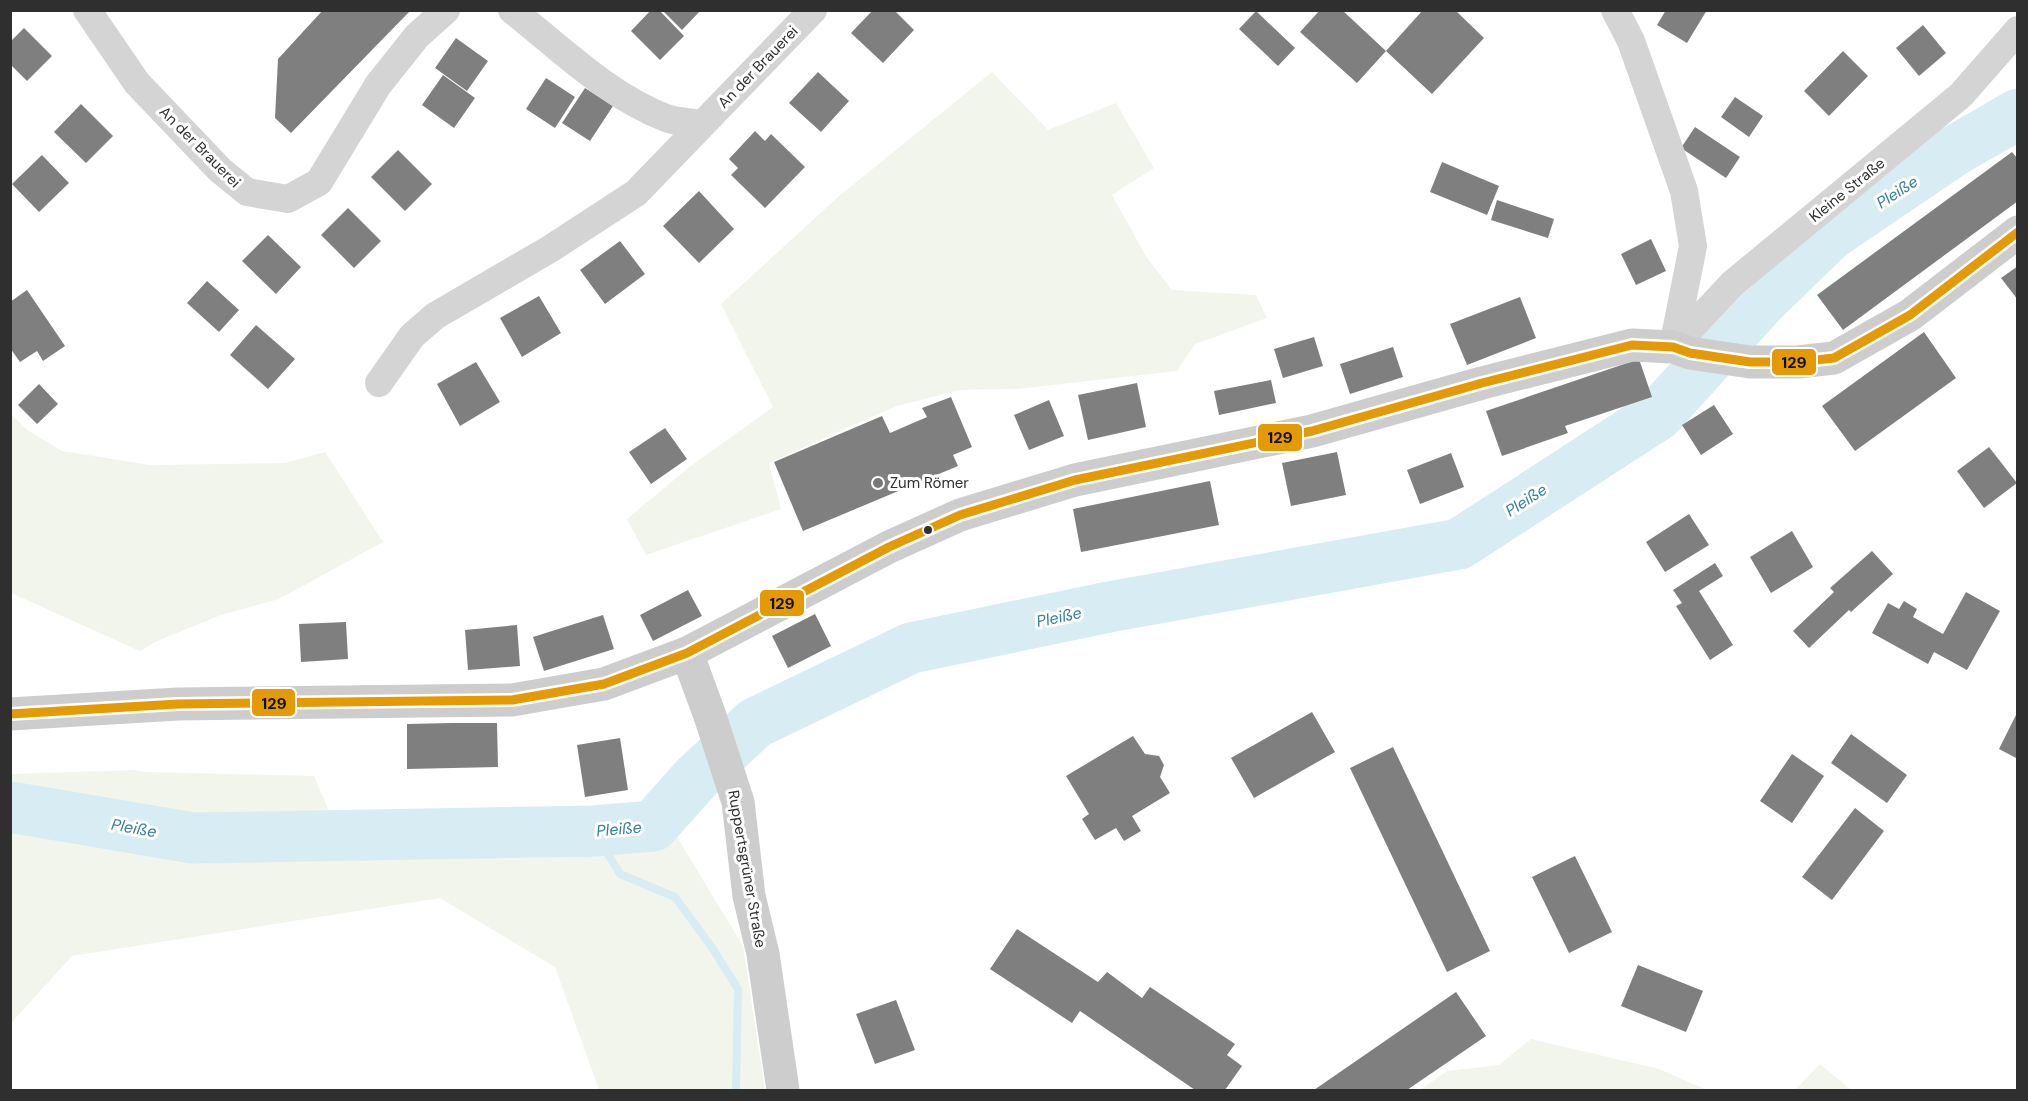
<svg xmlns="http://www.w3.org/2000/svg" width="2028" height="1101" font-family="'DM Sans',sans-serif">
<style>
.green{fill:#f2f5ec}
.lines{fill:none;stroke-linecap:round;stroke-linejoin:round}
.stream{stroke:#d8ecf3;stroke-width:8}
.river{stroke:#d8ecf3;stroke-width:51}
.building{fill:#7f7f7f}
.street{stroke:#d4d4d4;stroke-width:28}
.secondary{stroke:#cdcdcd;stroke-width:33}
.bus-1-casing{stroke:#fff;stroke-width:14}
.bus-1{stroke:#e39a05;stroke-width:9}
.poi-dot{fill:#787878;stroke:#fff;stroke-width:2}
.bus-dot{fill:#2f2f2f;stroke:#fff;stroke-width:2}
.labels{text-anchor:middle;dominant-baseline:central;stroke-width:6;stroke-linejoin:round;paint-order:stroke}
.street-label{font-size:15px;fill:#2f2f2f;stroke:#fff}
.poi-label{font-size:15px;fill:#2f2f2f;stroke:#fff;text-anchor:start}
.water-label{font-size:16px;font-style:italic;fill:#377f98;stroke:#fff}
.line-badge{stroke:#fff;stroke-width:2}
.pale-badge-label{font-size:16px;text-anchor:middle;font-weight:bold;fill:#111}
</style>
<rect width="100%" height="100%" fill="#fff"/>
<!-- green -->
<path class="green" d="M 992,72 L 1048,130 L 1116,103 L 1154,168 L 1112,195 L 1147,258 L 1172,290 L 1256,295 L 1267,318 L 1195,344 L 1177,371 L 1017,389 L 959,390 L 894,407 L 769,463 L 781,509 L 646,555 L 627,519 L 688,468 L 773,407 L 721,304 L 838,197 Z
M 10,413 L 26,429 L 62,451 L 150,465 L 285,463 L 325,452 L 383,542 L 279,599 L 221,615 L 157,641 L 140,651 L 11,593 Z
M 133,770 L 145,772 L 314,776 L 336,827 L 677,837 L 743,946 L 765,1090 L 599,1090 L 555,967 L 440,898 L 72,956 L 11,1023 L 11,774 Z
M 1531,1039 L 1659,1069 L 1707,1090 L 1420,1090 L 1447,1071 L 1499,1065 Z
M 1820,1064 L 1851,1090 L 1795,1090 Z"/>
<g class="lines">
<!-- stream -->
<path class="stream" d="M 594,831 L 620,874 L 675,897 L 713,949 L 738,989 L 736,1090"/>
<!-- river -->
<path class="river" d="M 10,807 L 193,838 L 594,831 L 653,826 L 695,779 L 755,723 L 911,648 L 1109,607 L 1459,544 L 1658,415 L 1760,303 L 1830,235 L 1954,151 L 2018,114"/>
</g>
<!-- building -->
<path class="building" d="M 323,10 L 411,10 L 291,133 L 275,118 L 278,59 Z
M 651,10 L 659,10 L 684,36 L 660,60 L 631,31 Z
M 662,10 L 701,10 L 682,30 Z
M 873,10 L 894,10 L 914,30 L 883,63 L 851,33 Z
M 1320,10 L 1342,10 L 1386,51 L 1357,83 L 1300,32 Z
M 1423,10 L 1455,10 L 1484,38 L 1432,94 L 1386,51 Z
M 1666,10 L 1707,10 L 1687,43 L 1657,25 Z
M 1256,11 L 1295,48 L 1278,66 L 1239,29 Z
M 1923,25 L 1946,53 L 1919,76 L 1896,48 Z
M 24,28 L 52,56 L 27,81 L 10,64 L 10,42 Z
M 456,38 L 488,61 L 467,91 L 435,68 Z
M 1843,51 L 1868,76 L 1829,116 L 1804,91 Z
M 818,72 L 849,101 L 821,132 L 789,103 Z
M 443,75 L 475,98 L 454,128 L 422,105 Z
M 546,78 L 575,97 L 555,128 L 526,109 Z
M 585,88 L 613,106 L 590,141 L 562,123 Z
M 1735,97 L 1763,116 L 1749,137 L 1721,117 Z
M 81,104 L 113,136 L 86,163 L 54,132 Z
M 1695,127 L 1740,157 L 1726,178 L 1681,148 Z
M 755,131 L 765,141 L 771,134 L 805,167 L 765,208 L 731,175 L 738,168 L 729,159 Z
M 398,150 L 432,184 L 405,211 L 371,177 Z
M 2012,152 L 2018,159 L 2018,201 L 1843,330 L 1817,295 Z
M 42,155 L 69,183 L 39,212 L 12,184 Z
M 1442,162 L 1499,186 L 1487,215 L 1430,192 Z
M 699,191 L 734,229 L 699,263 L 663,226 Z
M 1497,200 L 1554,219 L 1548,238 L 1491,220 Z
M 348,208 L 381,241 L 354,268 L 321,235 Z
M 268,235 L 301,267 L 276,294 L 242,261 Z
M 1651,239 L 1666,271 L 1636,285 L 1621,254 Z
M 620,241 L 645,274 L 605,304 L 580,270 Z
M 2018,266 L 2018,300 L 2001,278 Z
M 207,281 L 239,310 L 219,332 L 187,303 Z
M 27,290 L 65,346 L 43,361 L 37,351 L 20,362 L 10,348 L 10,302 Z
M 539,296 L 561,333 L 522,357 L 500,318 Z
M 1520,297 L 1536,338 L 1467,365 L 1450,324 Z
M 256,325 L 295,359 L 268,389 L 230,355 Z
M 1924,332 L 1956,378 L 1855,451 L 1822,406 Z
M 1314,337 L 1323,366 L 1283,378 L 1274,349 Z
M 1393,347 L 1403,377 L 1350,394 L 1340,364 Z
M 1639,359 L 1652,397 L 1565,426 L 1568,433 L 1502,456 L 1486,411 Z
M 476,362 L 500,402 L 460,426 L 437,384 Z
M 1271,380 L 1276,403 L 1219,415 L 1214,391 Z
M 1137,383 L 1146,427 L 1088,440 L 1078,395 Z
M 39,384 L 58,404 L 37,424 L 18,405 Z
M 951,397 L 972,447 L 953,455 L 958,466 L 803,531 L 774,462 L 882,416 L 890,433 L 927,417 L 922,408 Z
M 1049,400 L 1064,436 L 1029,450 L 1014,415 Z
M 1714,405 L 1733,434 L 1701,455 L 1682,425 Z
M 665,428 L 687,459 L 651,484 L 629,452 Z
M 1989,447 L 2017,483 L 1984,508 L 1957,471 Z
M 1337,452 L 1346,495 L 1291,506 L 1282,463 Z
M 1451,453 L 1464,487 L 1420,504 L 1407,470 Z
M 1210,481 L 1219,525 L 1081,552 L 1073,509 Z
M 1689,514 L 1709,545 L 1665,572 L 1646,542 Z
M 1792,531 L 1813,567 L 1771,593 L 1750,557 Z
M 1872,551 L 1893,574 L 1851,612 L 1849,610 L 1809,648 L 1793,631 L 1834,592 L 1830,588 Z
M 1715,563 L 1723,576 L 1699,591 L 1733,645 L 1710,660 L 1676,606 L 1682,603 L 1673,590 Z
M 688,590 L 702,616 L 653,641 L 640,615 Z
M 1966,592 L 2000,611 L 1967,670 L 1934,652 L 1928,664 L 1872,633 L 1888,603 L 1899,609 L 1904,601 L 1917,609 L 1913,617 L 1943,634 Z
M 815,614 L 831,646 L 788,668 L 772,636 Z
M 603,615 L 614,649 L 544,671 L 533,637 Z
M 346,622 L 348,659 L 301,662 L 299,624 Z
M 517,625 L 520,666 L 468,670 L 465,630 Z
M 1312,712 L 1335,752 L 1254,798 L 1231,758 Z
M 2016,715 L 2018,716 L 2018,759 L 1999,749 Z
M 452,723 L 497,723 L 498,767 L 407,769 L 407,724 Z
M 1851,734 L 1907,775 L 1887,803 L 1831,763 Z
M 1133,736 L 1145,754 L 1159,756 L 1164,765 L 1160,777 L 1170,793 L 1132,816 L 1141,831 L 1124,841 L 1116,828 L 1095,840 L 1082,819 L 1089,814 L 1066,776 Z
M 620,738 L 628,790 L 585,797 L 577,745 Z
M 1393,747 L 1490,951 L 1447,972 L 1350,768 Z
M 1792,754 L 1824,776 L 1792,823 L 1760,801 Z
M 1855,808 L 1884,831 L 1832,900 L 1802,877 Z
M 1575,856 L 1612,932 L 1569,953 L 1532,877 Z
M 1017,929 L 1098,982 L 1107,972 L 1142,998 L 1150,987 L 1235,1044 L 1227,1055 L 1242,1066 L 1225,1090 L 1195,1090 L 1080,1011 L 1072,1023 L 990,969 Z
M 1638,965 L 1703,991 L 1686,1032 L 1621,1006 Z
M 1456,992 L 1486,1036 L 1407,1090 L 1314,1090 Z
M 896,1000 L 915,1050 L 875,1064 L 856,1014 Z"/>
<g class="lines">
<!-- street -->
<path class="street" d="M 87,10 L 137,83 L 220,170 L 247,192 L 288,199 L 319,182 L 378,85 L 417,36 L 446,10
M 512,10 C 560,48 607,95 666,118 C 677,122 691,122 702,124
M 1615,10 L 1631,41 L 1684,191 L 1693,246 L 1673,347
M 1673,347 L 1732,284 L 1961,95 L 2018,30
M 379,383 L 412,336 L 435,316 L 550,249 L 636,193 L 813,10"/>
<!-- secondary -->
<path class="secondary" d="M 687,653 L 710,716 L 738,802 L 749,896 L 763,954 L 783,1090
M 10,714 L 178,704 L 512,700 L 604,684 L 687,653 L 889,547 L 960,515 L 1075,480 L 1312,431 L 1482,383 L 1632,345 L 1673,347 L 1690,353 L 1750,362 L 1798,362 L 1834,358 L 1910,315 L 2018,232"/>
<defs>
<path id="bus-1" d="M 10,714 L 178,704 L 512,700 L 604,684 L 687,653 L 889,547 L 960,515 L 1075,480 L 1312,431 L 1482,383 L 1632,345 L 1673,347 L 1690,353 L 1750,362 L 1798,362 L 1834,358 L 1910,315 L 2018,232"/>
</defs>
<!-- bus-1 casing -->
<use href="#bus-1" class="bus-1-casing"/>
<!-- bus-1 -->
<use href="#bus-1" class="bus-1"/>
</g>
<!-- markers -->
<circle class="poi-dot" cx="878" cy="483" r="6"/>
<circle class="bus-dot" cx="928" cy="530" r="5"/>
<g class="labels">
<!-- street labels -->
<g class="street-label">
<text transform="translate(758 67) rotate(-46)">An der Brauerei</text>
<text transform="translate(200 147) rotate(45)">An der Brauerei</text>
<text transform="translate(1847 190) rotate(-39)">Kleine Straße</text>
<text transform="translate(747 869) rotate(80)">Ruppertsgrüner Straße</text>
</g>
<!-- poi labels -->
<g class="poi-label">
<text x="890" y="483">Zum Römer</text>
</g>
<!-- water labels -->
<g class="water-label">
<text transform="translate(1897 192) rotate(-33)">Pleiße</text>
<text transform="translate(1526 500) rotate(-33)">Pleiße</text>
<text transform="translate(1059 617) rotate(-12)">Pleiße</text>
<text transform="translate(134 828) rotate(10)">Pleiße</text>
<text transform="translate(619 829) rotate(-5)">Pleiße</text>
</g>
</g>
<g class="line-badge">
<rect x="1771" y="348" width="46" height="28" rx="6" fill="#e39a05"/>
<rect x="1257" y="423" width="46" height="29" rx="6" fill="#e39a05"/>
<rect x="759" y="589" width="46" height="28" rx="6" fill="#e39a05"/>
<rect x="251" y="688" width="45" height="29" rx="6" fill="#e39a05"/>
</g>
<g class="pale-badge-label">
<text x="1794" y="368">129</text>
<text x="1280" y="443">129</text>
<text x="782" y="609">129</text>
<text x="274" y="709">129</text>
</g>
<!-- border -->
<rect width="2028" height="1101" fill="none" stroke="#2f2f2f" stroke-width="24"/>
</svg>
